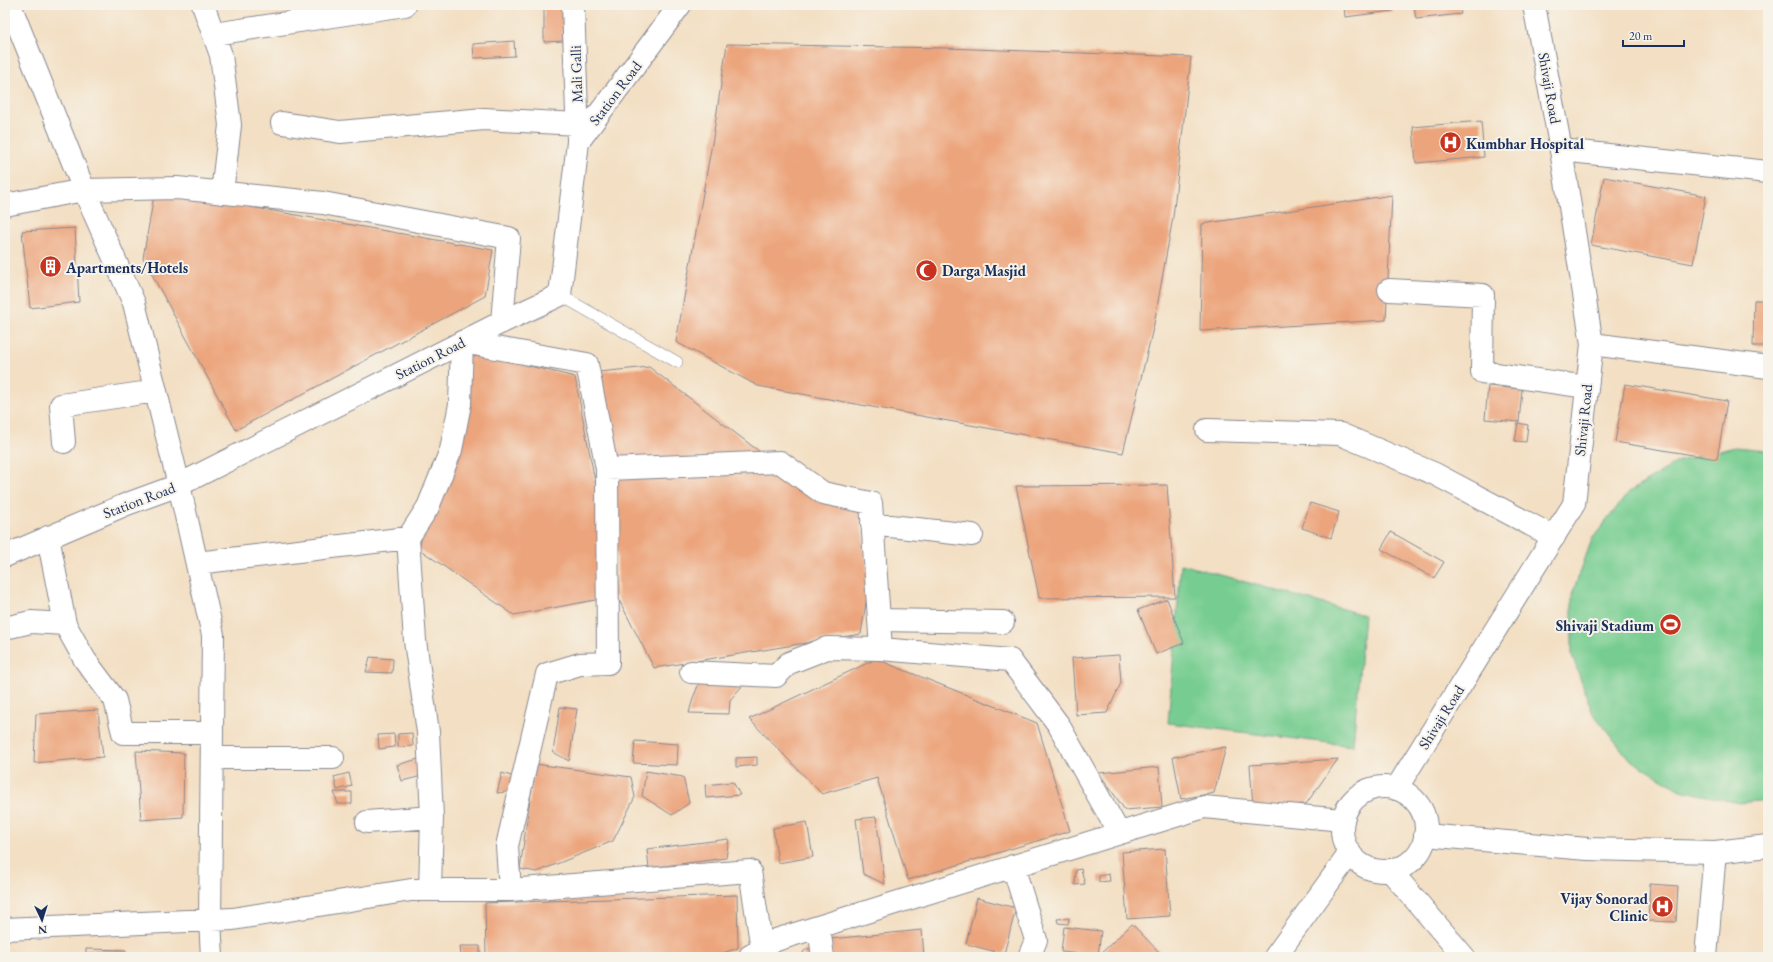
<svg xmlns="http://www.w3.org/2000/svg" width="1773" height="962" font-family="'EB Garamond',serif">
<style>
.green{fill:#77cd91;stroke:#497e78}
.building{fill:#eca47c}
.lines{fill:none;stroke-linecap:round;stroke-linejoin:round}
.lane-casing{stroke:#878790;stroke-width:12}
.street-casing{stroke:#878790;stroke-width:24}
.secondary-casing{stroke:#878790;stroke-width:24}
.primary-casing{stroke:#878790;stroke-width:24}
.lane{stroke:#fff;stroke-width:11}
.street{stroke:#fff;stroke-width:22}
.secondary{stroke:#fff;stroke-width:22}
.primary{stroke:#fff;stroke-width:22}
.labels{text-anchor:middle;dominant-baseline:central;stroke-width:4;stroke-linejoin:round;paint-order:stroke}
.street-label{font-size:15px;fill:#1b2f5e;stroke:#f7f3e8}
.poi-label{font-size:15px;font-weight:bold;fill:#1b2f5e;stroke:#f7f3e8;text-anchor:start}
</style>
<rect width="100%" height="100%" fill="#f7f3e8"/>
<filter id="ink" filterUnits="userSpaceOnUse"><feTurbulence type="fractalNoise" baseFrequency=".025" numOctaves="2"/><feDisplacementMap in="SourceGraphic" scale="8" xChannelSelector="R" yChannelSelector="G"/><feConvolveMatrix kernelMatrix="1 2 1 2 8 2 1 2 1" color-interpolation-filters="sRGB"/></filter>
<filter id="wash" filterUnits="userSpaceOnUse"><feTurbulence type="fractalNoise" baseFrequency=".012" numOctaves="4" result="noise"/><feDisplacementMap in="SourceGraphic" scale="16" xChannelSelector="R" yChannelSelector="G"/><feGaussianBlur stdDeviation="0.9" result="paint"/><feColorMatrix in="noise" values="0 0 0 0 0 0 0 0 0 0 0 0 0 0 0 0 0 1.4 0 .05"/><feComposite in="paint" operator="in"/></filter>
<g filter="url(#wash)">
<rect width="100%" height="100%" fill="#f3dfc3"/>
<!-- green -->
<path class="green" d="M 1735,447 L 1768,450 L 1768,800 L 1739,803 L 1680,790 L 1629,759 L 1592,712 L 1572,655 L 1572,595 L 1592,539 L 1629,492 L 1679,461 Z
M 1181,564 L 1364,615 L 1353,746 L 1168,723 Z"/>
<g id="blocks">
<!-- building -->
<path class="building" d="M 544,5 L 564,5 L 563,41 L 544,42 Z
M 1344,5 L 1392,5 L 1393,11 L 1345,17 Z
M 1414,5 L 1459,5 L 1461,14 L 1416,19 Z
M 1758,5 L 1768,5 L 1768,7 L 1758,6 Z
M 514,41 L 515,56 L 474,58 L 473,44 Z
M 727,44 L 946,48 L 1191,57 L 1173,217 L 1154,324 L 1123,453 L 758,386 L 676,342 L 713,138 Z
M 1481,121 L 1484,157 L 1416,163 L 1413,127 Z
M 1604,177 L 1706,196 L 1693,264 L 1591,245 Z
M 155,190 L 493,250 L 485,296 L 236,430 L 143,258 Z
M 1392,195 L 1386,320 L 1200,331 L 1202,224 Z
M 75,228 L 79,302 L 30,308 L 22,231 Z
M 1754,300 L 1768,300 L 1768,346 L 1753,346 Z
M 468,351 L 575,377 L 617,596 L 514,615 L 419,549 Z
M 649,367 L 760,452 L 609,469 L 599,372 Z
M 1625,384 L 1727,401 L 1717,459 L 1615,442 Z
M 1488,386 L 1522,389 L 1519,422 L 1485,419 Z
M 1518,423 L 1528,425 L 1526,442 L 1515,441 Z
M 766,469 L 860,511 L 869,583 L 861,634 L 654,668 L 618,598 L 615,474 Z
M 1167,485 L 1175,597 L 1039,598 L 1016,486 Z
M 1310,503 L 1339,512 L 1331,538 L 1302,528 Z
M 1391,532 L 1444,562 L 1434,578 L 1381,549 Z
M 1167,599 L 1184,643 L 1156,654 L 1138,610 Z
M 1119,655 L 1121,683 L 1107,713 L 1076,715 L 1072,658 Z
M 370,657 L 393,659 L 392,673 L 366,672 Z
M 876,659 L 1037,723 L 1070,831 L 908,880 L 877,778 L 822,794 L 749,719 Z
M 700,681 L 743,685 L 730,700 L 729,714 L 689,713 L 693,698 Z
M 560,707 L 577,709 L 569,761 L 553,752 Z
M 98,710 L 103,757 L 34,763 L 36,714 Z
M 412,733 L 413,746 L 398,747 L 398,734 Z
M 394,734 L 395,747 L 379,749 L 378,735 Z
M 635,741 L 678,744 L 677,765 L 633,763 Z
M 1226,747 L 1214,793 L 1181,799 L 1173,757 Z
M 136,751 L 184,753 L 183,817 L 141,820 Z
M 757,757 L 757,765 L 736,767 L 736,758 Z
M 418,759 L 422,776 L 402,781 L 397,765 Z
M 1338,759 L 1306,804 L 1253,807 L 1250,765 Z
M 535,764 L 631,777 L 635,797 L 613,841 L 537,872 L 520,869 Z
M 1159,767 L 1162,807 L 1125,810 L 1099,773 Z
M 646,771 L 683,777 L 689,803 L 672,815 L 642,796 Z
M 349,773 L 352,786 L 337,790 L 334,777 Z
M 502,773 L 517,778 L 513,791 L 497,793 Z
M 733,782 L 740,795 L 706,798 L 705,785 Z
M 334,792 L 352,792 L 352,804 L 338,804 Z
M 876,817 L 885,884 L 863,874 L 856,819 Z
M 807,822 L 813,857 L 778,863 L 773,828 Z
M 729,839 L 726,858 L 649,868 L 647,849 Z
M 1165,849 L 1170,916 L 1127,919 L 1122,852 Z
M 1081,869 L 1085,884 L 1075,885 L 1076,870 Z
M 1109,874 L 1110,881 L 1099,882 L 1099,876 Z
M 1650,884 L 1678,886 L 1676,922 L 1648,921 Z
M 737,895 L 738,948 L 711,957 L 486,957 L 485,903 Z
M 977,898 L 1016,908 L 1004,954 L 966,944 Z
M 1069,918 L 1068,924 L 1058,923 L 1057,919 Z
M 1132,924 L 1164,957 L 1096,957 L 1098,956 Z
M 1064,927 L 1101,931 L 1098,956 L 1061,952 Z
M 922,930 L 924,957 L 832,957 L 830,939 Z
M 460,946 L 480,946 L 480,957 L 461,957 Z
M 820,948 L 821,957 L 804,957 L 803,952 L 807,949 Z
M 86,949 L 126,950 L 126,957 L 86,957 Z"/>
</g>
</g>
<g filter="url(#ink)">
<use href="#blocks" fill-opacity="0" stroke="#878790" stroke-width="1"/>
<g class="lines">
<defs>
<path id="lane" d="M 560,295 L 677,362"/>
<path id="street" d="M 10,5 L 84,190 L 134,303 L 179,485 L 213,635 L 210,920 L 212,957
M 203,5 L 221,55 L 230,125 L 222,193
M 573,5 L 578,139
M 214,34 L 405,5
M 282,123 L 340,132 L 484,119 L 578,124
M 1561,150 L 1768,172
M 5,205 L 84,190 L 177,188 L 323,203 L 509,238 L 502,322
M 1389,290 L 1483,295 L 1482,372 L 1587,387
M 1592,344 L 1768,367
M 1207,430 L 1340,434 L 1435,474 L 1554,537
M 64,442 L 61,405 L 156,391
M 607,469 L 780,462 L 823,493 L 871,503 L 881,649 L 1010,660 L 1058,724 L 1119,833
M 872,524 L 972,535
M 48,537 L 65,624
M 197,563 L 408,538
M 879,620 L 1003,622
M 5,628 L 31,622 L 65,624 L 85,660 L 115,700 L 123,733 L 212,733
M 691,672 L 776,676 L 789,663 L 827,648 L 881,649
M 212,758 L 333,758
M 367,822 L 432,817
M 1013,866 L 1036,940 L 1029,957
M 430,890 L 432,817 L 428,732 L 415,641 L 408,538 L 428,507 L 451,450 L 460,404 L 462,342 L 587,364 L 607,469 L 608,663 L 580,664 L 547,674 L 507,846 L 510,890
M 819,927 L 823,957
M 5,929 L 233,919 L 411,890 L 510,890 L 750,871 L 762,949
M 750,956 L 776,940 L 1204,807 L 1343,820
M 1706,957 L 1715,852"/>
<path id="secondary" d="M 5,556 L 127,504 L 179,485 L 502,322 L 560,295 L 578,142 L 680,5
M 1425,835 L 1587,849 L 1715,852 L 1768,846
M 1390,870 L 1464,957"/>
<path id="primary" d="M1342 829a42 42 0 1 1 84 0a42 42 0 1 1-84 0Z
M 1396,789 L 1574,504 L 1592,344 L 1561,150 L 1534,5
M 1275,957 L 1350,853"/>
</defs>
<!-- lane casing -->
<use href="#lane" class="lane-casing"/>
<!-- street casing -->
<use href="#street" class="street-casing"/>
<!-- secondary casing -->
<use href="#secondary" class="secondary-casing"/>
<!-- primary casing -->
<use href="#primary" class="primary-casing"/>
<!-- lane -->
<use href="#lane" class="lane"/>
<!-- street -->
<use href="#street" class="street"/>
<!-- secondary -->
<use href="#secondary" class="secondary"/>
<!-- primary -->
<use href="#primary" class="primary"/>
</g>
</g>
<!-- icons -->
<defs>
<symbol id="hospital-disc" viewBox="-11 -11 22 22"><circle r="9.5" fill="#c8321e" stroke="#f7f3e8"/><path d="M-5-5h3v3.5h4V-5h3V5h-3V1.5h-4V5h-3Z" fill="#fff"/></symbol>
<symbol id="building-disc" viewBox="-11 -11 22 22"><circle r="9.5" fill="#c8321e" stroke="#f7f3e8"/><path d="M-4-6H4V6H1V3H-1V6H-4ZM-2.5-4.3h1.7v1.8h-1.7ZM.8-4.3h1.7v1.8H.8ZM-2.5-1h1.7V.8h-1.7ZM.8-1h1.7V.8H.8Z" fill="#fff"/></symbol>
<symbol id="mosque-disc" viewBox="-11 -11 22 22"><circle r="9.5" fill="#c8321e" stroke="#f7f3e8"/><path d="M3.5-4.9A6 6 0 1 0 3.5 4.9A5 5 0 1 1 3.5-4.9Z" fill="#fff"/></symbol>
<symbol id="stadium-disc" viewBox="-11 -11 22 22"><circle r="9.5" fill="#c8321e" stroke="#f7f3e8"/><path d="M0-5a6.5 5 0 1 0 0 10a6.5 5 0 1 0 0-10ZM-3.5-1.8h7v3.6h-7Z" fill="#fff"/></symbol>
</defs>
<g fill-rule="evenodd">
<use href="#hospital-disc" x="1438" y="130" width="25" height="25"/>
<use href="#building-disc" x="38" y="254" width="25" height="25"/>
<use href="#mosque-disc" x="914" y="258" width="25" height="25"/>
<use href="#stadium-disc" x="1658" y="612" width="25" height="25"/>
<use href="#hospital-disc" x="1650" y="894" width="25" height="25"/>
</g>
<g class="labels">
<!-- street labels -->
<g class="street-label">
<text transform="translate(576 74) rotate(-92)">Mali Galli</text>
<text transform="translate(1550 88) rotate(80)">Shivaji Road</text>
<text transform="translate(615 93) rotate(-53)">Station Road</text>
<text transform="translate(430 358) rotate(-27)">Station Road</text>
<text transform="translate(1583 420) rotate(-84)">Shivaji Road</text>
<text transform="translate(139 500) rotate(-21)">Station Road</text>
<text transform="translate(1441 717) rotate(-58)">Shivaji Road</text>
</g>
<!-- poi labels -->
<g class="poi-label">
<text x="1466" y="143">Kumbhar Hospital</text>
<text x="66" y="267">Apartments/Hotels</text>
<text x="942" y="270">Darga Masjid</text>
<text x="1654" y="625" text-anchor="end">Shivaji Stadium</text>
<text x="1648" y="898" text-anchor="end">Vijay Sonorad<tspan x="1648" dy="17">Clinic</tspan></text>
</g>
</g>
<!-- margin -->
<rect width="1773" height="962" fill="none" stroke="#f7f3e8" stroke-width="20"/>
<!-- north arrow -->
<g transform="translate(42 920) rotate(176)" stroke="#f7f3e8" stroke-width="3" paint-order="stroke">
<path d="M0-3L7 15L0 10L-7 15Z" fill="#1b2f5e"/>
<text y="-6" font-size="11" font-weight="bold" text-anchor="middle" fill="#1b2f5e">N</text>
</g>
<!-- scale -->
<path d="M1623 40v6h61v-6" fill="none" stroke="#1b2f5e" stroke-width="2"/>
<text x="1629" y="40" font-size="12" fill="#1b2f5e" stroke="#f7f3e8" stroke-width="3" paint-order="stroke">20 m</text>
</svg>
